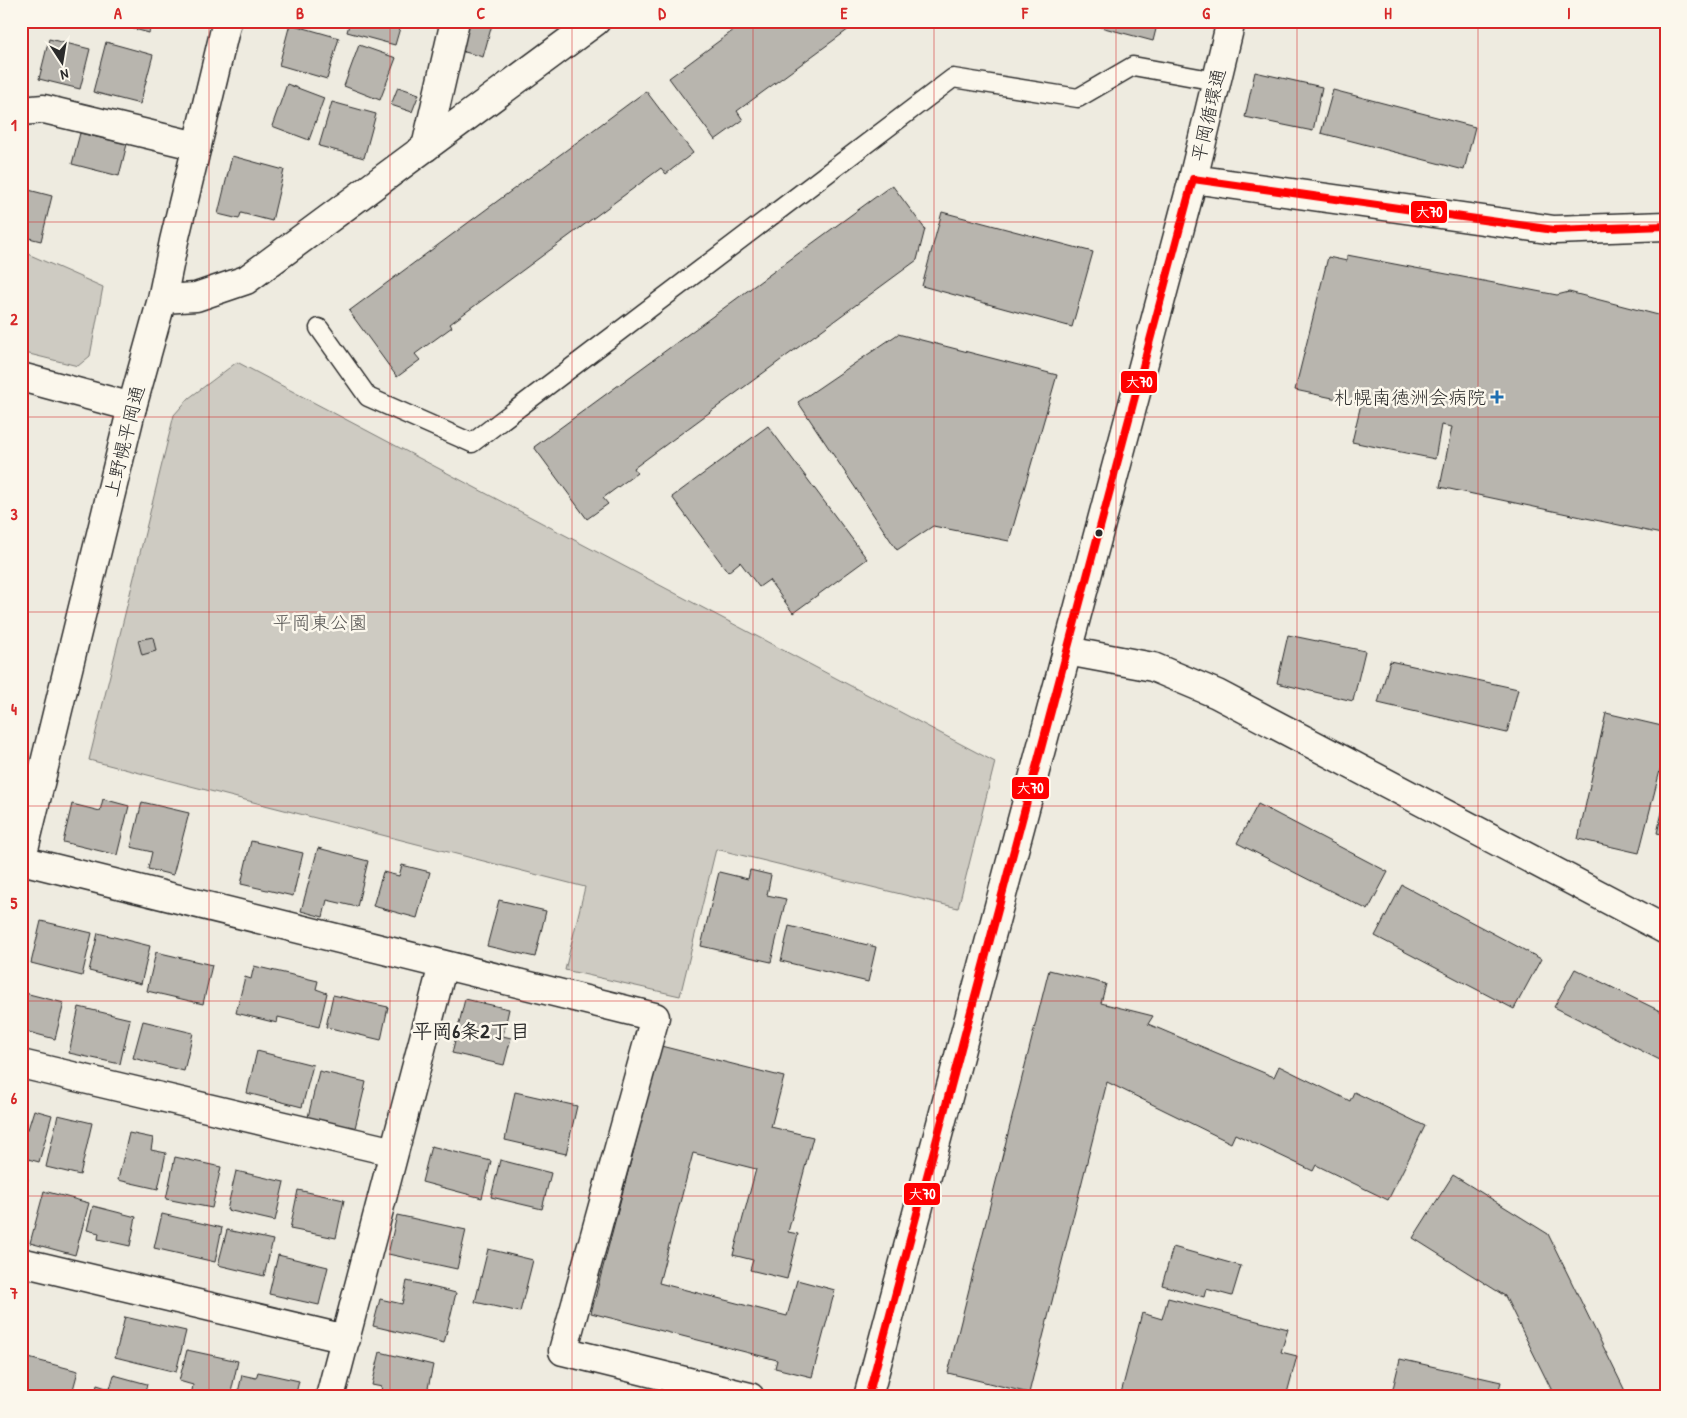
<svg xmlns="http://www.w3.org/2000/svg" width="1687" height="1418" font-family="'Patrick Hand','Klee One',sans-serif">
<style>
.green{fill:#cecbc2;stroke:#7c7b76}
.building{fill:#b8b5ae;stroke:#2b2b2b}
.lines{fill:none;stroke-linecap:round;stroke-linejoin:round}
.service-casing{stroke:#2b2b2b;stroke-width:21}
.minor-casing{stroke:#2b2b2b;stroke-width:31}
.tertiary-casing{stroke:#2b2b2b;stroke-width:31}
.service{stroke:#fbf7ec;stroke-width:18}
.minor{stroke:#fbf7ec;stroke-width:28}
.tertiary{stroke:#fbf7ec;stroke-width:28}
.bus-1-casing{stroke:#fbf7ec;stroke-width:11}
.bus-1{stroke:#f00;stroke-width:8}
.grid{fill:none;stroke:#d62828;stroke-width:1;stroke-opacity:0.55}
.poi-dot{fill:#1f6fb2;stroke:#fbf7ec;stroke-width:2}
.bus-dot{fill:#2b2b2b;stroke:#fbf7ec;stroke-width:2}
.labels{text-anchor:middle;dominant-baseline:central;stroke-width:5;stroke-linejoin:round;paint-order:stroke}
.street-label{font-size:19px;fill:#2b2b2b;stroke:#fbf7ec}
.poi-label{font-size:19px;fill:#2b2b2b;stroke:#fbf7ec;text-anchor:end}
.park-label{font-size:19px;fill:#545351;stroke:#fbf7ec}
.neighbourhood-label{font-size:20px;font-weight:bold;fill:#2b2b2b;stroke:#fbf7ec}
.line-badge{stroke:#fbf7ec;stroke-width:2}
.badge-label{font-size:14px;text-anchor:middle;font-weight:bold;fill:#fff}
.neatline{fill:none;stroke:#d62828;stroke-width:2}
.grid-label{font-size:16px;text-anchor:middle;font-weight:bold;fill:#d62828}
</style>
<rect width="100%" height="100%" fill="#eeebe0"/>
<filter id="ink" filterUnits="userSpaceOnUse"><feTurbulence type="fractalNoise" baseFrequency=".02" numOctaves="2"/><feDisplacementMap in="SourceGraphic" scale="10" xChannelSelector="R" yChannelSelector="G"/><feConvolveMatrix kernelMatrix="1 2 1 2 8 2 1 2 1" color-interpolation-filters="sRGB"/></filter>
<g filter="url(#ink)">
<!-- green -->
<path class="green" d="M 21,251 L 103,287 L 90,356 L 78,366 L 21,352 Z
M 237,362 L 995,762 L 958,908 L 716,849 L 680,996 L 565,970 L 585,887 L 89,760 L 174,415 L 189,398 Z"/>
<!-- building -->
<path class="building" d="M 105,21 L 152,21 L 149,33 Z
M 326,21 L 341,21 L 339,26 Z
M 350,21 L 402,21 L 395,45 L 347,32 Z
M 462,21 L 493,21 L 483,57 L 454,49 Z
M 746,21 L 860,21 L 737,111 L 743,120 L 715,140 L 669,78 Z
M 1078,21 L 1158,21 L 1153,41 Z
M 290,24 L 339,38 L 327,79 L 279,65 Z
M 49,39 L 90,49 L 80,89 L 39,79 Z
M 106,42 L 153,55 L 140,104 L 93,92 Z
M 359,45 L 396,58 L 380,100 L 344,86 Z
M 1255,72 L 1322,87 L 1313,131 L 1245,117 Z
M 287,84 L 324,98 L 309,140 L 272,126 Z
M 398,87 L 419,94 L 412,112 L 391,105 Z
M 1333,90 L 1475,127 L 1464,170 L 1321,133 Z
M 646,91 L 693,153 L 666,174 L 661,168 L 450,324 L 452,327 L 415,354 L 420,360 L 397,377 L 349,311 Z
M 332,102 L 376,114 L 364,158 L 319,146 Z
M 80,133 L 127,144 L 119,176 L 72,164 Z
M 232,156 L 284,170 L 272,221 L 241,213 L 239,219 L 218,214 Z
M 892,185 L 925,229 L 917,260 L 634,468 L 637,473 L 603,498 L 608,504 L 587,519 L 534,447 Z
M 21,188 L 52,196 L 41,241 L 21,236 Z
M 942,212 L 1093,252 L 1072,327 L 922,286 Z
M 1347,255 L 1557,295 L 1569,292 L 1666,317 L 1666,535 L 1440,487 L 1452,427 L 1441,425 L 1435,459 L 1352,442 L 1361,404 L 1295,390 L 1328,257 L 1347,261 Z
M 898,334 L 1057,375 L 1009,541 L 933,526 L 897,550 L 798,402 Z
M 768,426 L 867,559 L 793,613 L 769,580 L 759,587 L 740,562 L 728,572 L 672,497 Z
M 1288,635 L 1365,651 L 1353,701 L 1277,683 Z
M 153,637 L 156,651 L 142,655 L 138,640 Z
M 1390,661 L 1518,689 L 1507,733 L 1378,703 Z
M 1606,713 L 1666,727 L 1666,747 L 1639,853 L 1578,839 Z
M 1666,796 L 1666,835 L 1657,833 Z
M 103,799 L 129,806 L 117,855 L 63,842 L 72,804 L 100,811 Z
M 142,802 L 189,813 L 173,875 L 148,869 L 152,852 L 131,847 Z
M 1258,804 L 1388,872 L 1368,910 L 1237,843 Z
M 251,841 L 303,853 L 293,896 L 241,884 Z
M 318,848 L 368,861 L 357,907 L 327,900 L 323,917 L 301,911 Z
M 402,865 L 430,872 L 417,918 L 373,906 L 383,872 L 399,876 Z
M 750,870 L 771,875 L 767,895 L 786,899 L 771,962 L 701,946 L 719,872 L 748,879 Z
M 1402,885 L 1541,959 L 1514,1009 L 1375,936 Z
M 499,900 L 546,911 L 535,957 L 487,946 Z
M 41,921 L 92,933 L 82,976 L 31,963 Z
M 789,926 L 876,947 L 868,982 L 781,961 Z
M 98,933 L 150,946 L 141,984 L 89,971 Z
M 156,952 L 212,965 L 203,1004 L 147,991 Z
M 254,966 L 318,981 L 316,989 L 327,993 L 319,1027 L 278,1017 L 277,1023 L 236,1013 L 245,977 L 251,979 Z
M 1575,969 L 1666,1014 L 1666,1063 L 1554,1007 Z
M 1049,970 L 1106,984 L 1101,1003 L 1153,1016 L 1148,1024 L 1274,1077 L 1279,1066 L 1350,1101 L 1354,1092 L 1425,1126 L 1388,1200 L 1316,1165 L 1313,1171 L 1235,1134 L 1231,1143 L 1107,1082 L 1029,1393 L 948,1373 Z
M 21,992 L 64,1003 L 55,1039 L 21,1030 Z
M 333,995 L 388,1007 L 381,1040 L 326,1027 Z
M 465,999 L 509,1009 L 503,1036 L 511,1038 L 504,1065 L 452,1053 Z
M 79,1007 L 130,1019 L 120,1064 L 69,1053 Z
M 143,1021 L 193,1033 L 184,1071 L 133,1058 Z
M 661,1046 L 784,1077 L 771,1127 L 813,1137 L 788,1232 L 798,1234 L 787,1279 L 750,1270 L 753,1260 L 733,1255 L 756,1169 L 693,1153 L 659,1283 L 787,1316 L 797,1280 L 835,1290 L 812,1377 L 775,1368 L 777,1360 L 591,1313 Z
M 257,1051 L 313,1065 L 302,1107 L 247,1093 Z
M 319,1071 L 366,1082 L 355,1128 L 308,1117 Z
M 515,1092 L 577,1106 L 566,1154 L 505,1140 Z
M 34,1110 L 52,1115 L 39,1162 L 21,1157 L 21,1127 L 28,1129 Z
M 58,1115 L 92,1123 L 80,1175 L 46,1167 Z
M 129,1133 L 153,1138 L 151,1150 L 166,1153 L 158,1189 L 118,1180 Z
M 431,1146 L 491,1161 L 482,1198 L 422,1182 Z
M 175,1157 L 221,1167 L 212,1208 L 166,1199 Z
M 500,1160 L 551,1173 L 542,1209 L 491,1197 Z
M 236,1171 L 284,1182 L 275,1221 L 227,1210 Z
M 1453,1175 L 1548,1234 L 1628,1397 L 1555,1397 L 1505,1296 L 1413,1238 Z
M 21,1177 L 28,1179 L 21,1205 Z
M 298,1190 L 344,1200 L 336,1238 L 290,1229 Z
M 44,1191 L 89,1203 L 75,1255 L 30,1243 Z
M 93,1206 L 136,1217 L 130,1246 L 98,1239 L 99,1233 L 87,1230 Z
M 21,1210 L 28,1212 L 22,1232 L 21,1232 Z
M 162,1214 L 222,1228 L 215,1262 L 154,1248 Z
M 397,1215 L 466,1230 L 457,1269 L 388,1254 Z
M 227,1230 L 273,1240 L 264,1276 L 218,1265 Z
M 1173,1247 L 1241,1266 L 1232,1296 L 1206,1289 L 1204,1297 L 1162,1285 Z
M 488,1249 L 533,1260 L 520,1312 L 475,1302 Z
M 278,1255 L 328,1267 L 319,1305 L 269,1294 Z
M 407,1281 L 456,1293 L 444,1343 L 373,1326 L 380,1299 L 402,1304 Z
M 1168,1298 L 1288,1329 L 1281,1352 L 1297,1356 L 1286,1397 L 1120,1397 L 1142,1313 L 1162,1319 Z
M 125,1317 L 186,1331 L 176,1372 L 115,1357 Z
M 187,1350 L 238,1361 L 230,1397 L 191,1396 L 193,1385 L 179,1381 Z
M 380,1352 L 433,1365 L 426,1397 L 379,1397 L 382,1387 L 372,1385 Z
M 21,1356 L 78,1371 L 71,1397 L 21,1397 Z
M 1400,1359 L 1501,1382 L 1498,1393 L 1480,1389 L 1478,1397 L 1391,1397 Z
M 258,1372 L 299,1381 L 295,1397 L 237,1397 L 242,1375 L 256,1378 Z
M 114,1375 L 147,1384 L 144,1397 L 94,1397 L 97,1385 L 110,1389 Z"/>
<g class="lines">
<defs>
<path id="service" d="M 319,328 L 368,397 L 472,443 L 953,78 L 1078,98 L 1133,66 L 1216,81"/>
<path id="minor" d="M 21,111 L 44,109 L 197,146
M 426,147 L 455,21
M 21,377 L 132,407
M 1067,651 L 1153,667 L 1217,694 L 1666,930
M 21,860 L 655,1017 L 563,1351 L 750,1397
M 21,1064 L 394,1152
M 21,1262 L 346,1339
M 330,1397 L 443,965"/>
<path id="tertiary" d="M 1193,179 L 1554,230 L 1666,226
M 162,299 L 196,297 L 246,280 L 596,21
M 21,861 L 132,407 L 162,299 L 174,241 L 227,21
M 868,1397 L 1193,179 L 1231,21"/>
</defs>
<!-- service casing -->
<use href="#service" class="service-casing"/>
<!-- minor casing -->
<use href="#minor" class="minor-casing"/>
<!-- tertiary casing -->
<use href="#tertiary" class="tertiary-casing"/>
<!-- service -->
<use href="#service" class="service"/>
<!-- minor -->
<use href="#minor" class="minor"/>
<!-- tertiary -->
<use href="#tertiary" class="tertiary"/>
<defs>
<path id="bus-1" d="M 1193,179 L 1554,230 L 1666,226
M 868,1397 L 1193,179"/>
</defs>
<!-- bus-1 casing -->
<use href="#bus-1" class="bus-1-casing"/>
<!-- bus-1 -->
<use href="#bus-1" class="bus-1"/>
</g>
</g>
<!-- grid -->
<path class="grid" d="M 209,21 L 209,1397M 390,21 L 390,1397M 572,21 L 572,1397M 753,21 L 753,1397M 934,21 L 934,1397M 1116,21 L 1116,1397M 1297,21 L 1297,1397M 1478,21 L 1478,1397M 21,222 L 1666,222M 21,417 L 1666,417M 21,612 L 1666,612M 21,806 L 1666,806M 21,1001 L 1666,1001M 21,1196 L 1666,1196"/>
<!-- markers -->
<path class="poi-dot" d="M1494.5 389.5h5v5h5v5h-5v5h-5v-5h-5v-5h5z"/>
<circle class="bus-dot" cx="1099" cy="533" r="4.5"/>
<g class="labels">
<!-- street labels -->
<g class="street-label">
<text transform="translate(1208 115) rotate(-77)">平岡循環通</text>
<text transform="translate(124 441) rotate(-76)">上野幌平岡通</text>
</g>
<!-- poi labels -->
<g class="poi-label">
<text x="1486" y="397">札幌南徳洲会病院</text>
</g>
<!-- park labels -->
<g class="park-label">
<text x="320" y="622">平岡東公園</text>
</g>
<!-- neighbourhood labels -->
<g class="neighbourhood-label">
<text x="471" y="1030">平岡6条2丁目</text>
</g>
</g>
<g class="line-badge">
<rect x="1410" y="200" width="38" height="24" rx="5" fill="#f00"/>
<rect x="1120" y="370" width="38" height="24" rx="5" fill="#f00"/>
<rect x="1011" y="776" width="39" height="24" rx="5" fill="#f00"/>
<rect x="903" y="1182" width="38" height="24" rx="5" fill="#f00"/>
</g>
<g class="badge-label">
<text x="1429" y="217">大70</text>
<text x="1139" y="387">大70</text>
<text x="1030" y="793">大70</text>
<text x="922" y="1199">大70</text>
</g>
<!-- margin -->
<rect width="1687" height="1418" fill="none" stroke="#fbf7ec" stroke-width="55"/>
<!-- north arrow -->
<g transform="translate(62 62) rotate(168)" stroke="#fbf7ec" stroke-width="4" paint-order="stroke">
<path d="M0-4L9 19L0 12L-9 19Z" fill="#2b2b2b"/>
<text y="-8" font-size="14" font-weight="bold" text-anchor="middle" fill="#2b2b2b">N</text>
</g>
<rect x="28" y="28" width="1632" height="1362" class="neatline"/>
<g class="grid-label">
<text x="118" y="19">A</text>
<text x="300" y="19">B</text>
<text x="481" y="19">C</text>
<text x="662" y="19">D</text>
<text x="844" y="19">E</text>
<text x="1025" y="19">F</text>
<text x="1206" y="19">G</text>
<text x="1388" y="19">H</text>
<text x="1569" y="19">I</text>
<text x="14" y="131">1</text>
<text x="14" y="325">2</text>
<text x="14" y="520">3</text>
<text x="14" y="715">4</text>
<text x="14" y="909">5</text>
<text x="14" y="1104">6</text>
<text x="14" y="1299">7</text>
</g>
</svg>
